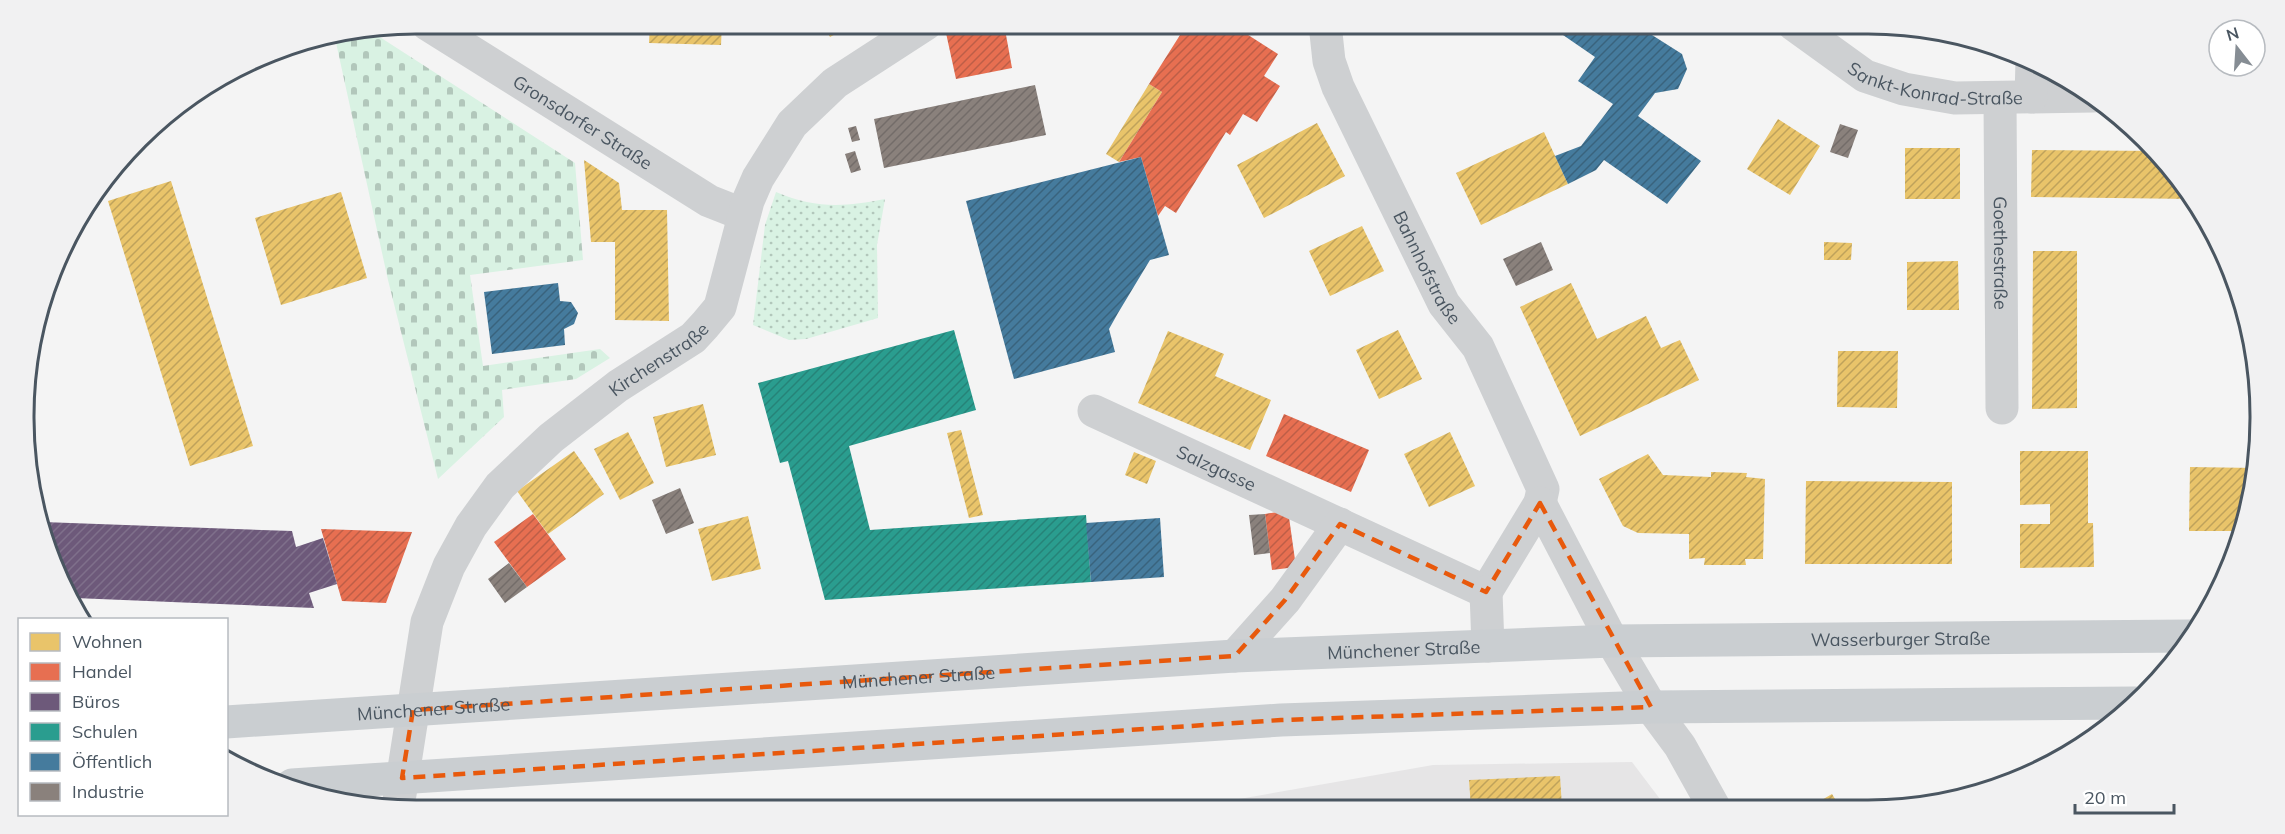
<svg xmlns="http://www.w3.org/2000/svg" width="2285" height="834" font-family="Mulish,sans-serif">
<style>
.education{fill:#e6e5e6}
.grass{fill:url(#grass-dots)}
.cemetery{fill:url(#cemetery-stones)}
.homes{fill:url(#homes-hatch)}
.shops{fill:url(#shops-hatch)}
.offices{fill:url(#offices-hatch)}
.schools{fill:url(#schools-hatch)}
.public{fill:url(#public-hatch)}
.industry{fill:url(#industry-hatch)}
.lines{fill:none;stroke-linecap:round;stroke-linejoin:round}
.minor{stroke:#ced0d2;stroke-width:33}
.major{stroke:#caced1;stroke-width:33}
.marked{fill:none;stroke:#e8590c;stroke-width:4.5;stroke-dasharray:12 8;stroke-linejoin:round}
.labels{text-anchor:middle;dominant-baseline:central;stroke-width:6;stroke-linejoin:round;paint-order:stroke}
.street-label{font-size:18px;fill:#4a5661;stroke:#fff}
.rim{fill:none;stroke:#4a5661;stroke-width:3}
</style>
<defs>
<pattern id="grass-dots" width="8" height="8" patternUnits="userSpaceOnUse" patternTransform="scale(1.5)"><rect width="8" height="8" fill="#d9f2e3"/><path d="M2 2h.1M6 6h.1" fill="none" stroke="#b2c7bb" stroke-width="1.8" stroke-linecap="round"/></pattern>
<pattern id="cemetery-stones" width="16" height="16" patternUnits="userSpaceOnUse" patternTransform="scale(1.5)"><rect width="16" height="16" fill="#d9f2e3"/><path d="M2 7V4a2 2 0 0 1 4 0v3zM10 15v-3a2 2 0 0 1 4 0v3z" fill="#b2c7bb"/></pattern>
<pattern id="homes-hatch" width="6" height="6" patternUnits="userSpaceOnUse" patternTransform="scale(1.5)"><rect width="6" height="6" fill="#e9c46a"/><path d="M-1 1l2-2M0 6l6-6M5 7l2-2" fill="none" stroke="#bfa25b"/></pattern>
<pattern id="shops-hatch" width="6" height="6" patternUnits="userSpaceOnUse" patternTransform="scale(1.5)"><rect width="6" height="6" fill="#e76f51"/><path d="M-1 1l2-2M0 6l6-6M5 7l2-2" fill="none" stroke="#bd5e47"/></pattern>
<pattern id="offices-hatch" width="6" height="6" patternUnits="userSpaceOnUse" patternTransform="scale(1.5)"><rect width="6" height="6" fill="#6d597a"/><path d="M-1 1l2-2M0 6l6-6M5 7l2-2" fill="none" stroke="#7f708b"/></pattern>
<pattern id="schools-hatch" width="6" height="6" patternUnits="userSpaceOnUse" patternTransform="scale(1.5)"><rect width="6" height="6" fill="#2a9d8f"/><path d="M-1 1l2-2M0 6l6-6M5 7l2-2" fill="none" stroke="#268378"/></pattern>
<pattern id="public-hatch" width="6" height="6" patternUnits="userSpaceOnUse" patternTransform="scale(1.5)"><rect width="6" height="6" fill="#457b9d"/><path d="M-1 1l2-2M0 6l6-6M5 7l2-2" fill="none" stroke="#39637d"/></pattern>
<pattern id="industry-hatch" width="6" height="6" patternUnits="userSpaceOnUse" patternTransform="scale(1.5)"><rect width="6" height="6" fill="#8a817c"/><path d="M-1 1l2-2M0 6l6-6M5 7l2-2" fill="none" stroke="#736c69"/></pattern>
</defs>
<rect width="100%" height="100%" fill="#f4f4f4"/>
<!-- education -->
<path class="education" d="M 1632,762 L 1666,807 L 1188,808 L 1433,765 Z"/>
<!-- grass -->
<path class="grass" d="M 776,192 C 816,209 844,207 885,199 L 877,245 L 878,318 L 806,339 L 789,340 L 753,325 L 765,225 Z"/>
<!-- cemetery -->
<path class="cemetery" d="M 372,32 L 575,163 L 583,260 L 470,275 L 483,366 L 600,349 L 610,358 L 576,379 L 502,390 L 504,417 L 438,479 L 388,280 L 335,38 Z"/>
<!-- homes -->
<path class="homes" d="M 537,24 L 588,24 L 588,35 L 537,31 Z
M 650,24 L 722,24 L 721,45 L 649,43 Z
M 823,24 L 854,24 L 830,37 Z
M 1149,84 L 1162,92 L 1119,162 L 1106,154 Z
M 1778,119 L 1820,146 L 1790,195 L 1747,169 Z
M 1317,123 L 1345,176 L 1264,218 L 1237,165 Z
M 1544,132 L 1568,184 L 1481,225 L 1456,173 Z
M 1905,148 L 1960,148 L 1960,199 L 1905,199 Z
M 2032,150 L 2157,151 L 2193,199 L 2031,197 Z
M 584,160 L 619,183 L 622,210 L 667,210 L 669,321 L 615,320 L 615,242 L 591,242 Z
M 171,181 L 253,446 L 190,466 L 108,201 Z
M 341,192 L 367,278 L 281,305 L 255,218 Z
M 1362,226 L 1384,271 L 1330,296 L 1309,251 Z
M 1824,242 L 1852,243 L 1851,260 L 1824,260 Z
M 2033,251 L 2077,251 L 2077,408 L 2032,409 Z
M 1958,261 L 1959,310 L 1907,310 L 1907,262 Z
M 1571,283 L 1597,339 L 1646,316 L 1661,348 L 1680,340 L 1699,380 L 1580,436 L 1520,307 Z
M 1398,330 L 1422,379 L 1379,399 L 1356,350 Z
M 1168,331 L 1224,354 L 1215,376 L 1271,400 L 1250,450 L 1138,403 Z
M 1838,351 L 1898,351 L 1897,408 L 1837,407 Z
M 703,404 L 716,455 L 666,467 L 653,417 Z
M 961,430 L 983,515 L 969,518 L 947,433 Z
M 628,432 L 654,483 L 620,500 L 594,449 Z
M 1450,432 L 1475,486 L 1429,507 L 1404,454 Z
M 574,451 L 604,494 L 548,534 L 517,491 Z
M 2020,451 L 2088,451 L 2088,523 L 2093,523 L 2094,567 L 2020,568 L 2020,524 L 2050,524 L 2050,504 L 2020,505 Z
M 1134,452 L 1156,461 L 1147,484 L 1125,475 Z
M 1648,454 L 1663,475 L 1711,477 L 1711,472 L 1747,473 L 1746,477 L 1765,479 L 1763,559 L 1745,559 L 1746,565 L 1704,565 L 1705,558 L 1689,559 L 1689,534 L 1638,533 L 1623,526 L 1599,479 Z
M 2190,467 L 2256,468 L 2248,519 L 2242,531 L 2189,531 Z
M 1806,481 L 1952,482 L 1952,564 L 1805,564 Z
M 748,516 L 761,569 L 712,581 L 698,529 Z
M 1560,776 L 1562,807 L 1471,808 L 1469,780 Z
M 1832,794 L 1840,807 L 1810,807 L 1820,801 Z"/>
<!-- shops -->
<path class="shops" d="M 989,24 L 1004,24 L 1012,68 L 956,79 L 946,33 Z
M 1187,24 L 1231,24 L 1278,54 L 1264,76 L 1280,86 L 1257,122 L 1243,114 L 1230,135 L 1226,132 L 1176,213 L 1165,206 L 1158,216 L 1141,157 L 1119,162 L 1162,92 L 1149,84 Z
M 1284,414 L 1369,450 L 1351,492 L 1266,456 Z
M 1288,510 L 1296,567 L 1272,570 L 1265,514 Z
M 533,514 L 566,559 L 527,587 L 494,542 Z
M 321,529 L 412,532 L 386,603 L 342,601 Z"/>
<!-- offices -->
<path class="offices" d="M 43,522 L 292,531 L 296,547 L 323,538 L 337,584 L 309,593 L 314,608 L 75,598 Z"/>
<!-- schools -->
<path class="schools" d="M 954,330 L 976,410 L 849,446 L 870,530 L 1086,515 L 1091,582 L 825,600 L 788,461 L 780,463 L 758,383 Z"/>
<!-- public -->
<path class="public" d="M 1547,24 L 1660,24 L 1652,35 L 1682,54 L 1687,69 L 1678,89 L 1655,93 L 1638,116 L 1701,161 L 1667,204 L 1604,160 L 1596,170 L 1568,184 L 1555,156 L 1581,146 L 1613,104 L 1578,81 L 1595,57 Z
M 1141,157 L 1169,255 L 1150,260 L 1118,313 L 1109,329 L 1115,352 L 1014,379 L 966,201 Z
M 558,283 L 560,301 L 571,302 L 578,313 L 574,324 L 564,329 L 565,345 L 492,354 L 484,292 Z
M 1160,518 L 1164,577 L 1091,582 L 1086,523 Z"/>
<!-- industry -->
<path class="industry" d="M 1035,85 L 1046,135 L 884,168 L 874,119 Z
M 1840,124 L 1858,130 L 1848,158 L 1830,152 Z
M 856,126 L 860,140 L 852,142 L 848,128 Z
M 855,151 L 861,170 L 851,173 L 845,154 Z
M 1541,242 L 1553,270 L 1516,286 L 1503,259 Z
M 680,488 L 694,523 L 666,534 L 652,500 Z
M 1265,514 L 1270,553 L 1254,555 L 1249,515 Z
M 509,563 L 527,587 L 505,603 L 488,579 Z"/>
<g class="lines">
<!-- minor -->
<g class="minor">
<path id="s1" d="M 427,24 L 709,201 L 742,214"/>
<path id="s2" d="M 1325,24 L 1329,61 L 1338,87 L 1444,304 L 1478,347 L 1543,489 L 1540,503 L 1486,592"/>
<path id="s3" d="M 1793,24 L 1865,76 L 1904,89 L 1955,98 L 2093,96"/>
<path d="M 2031,97 L 2032,61"/>
<path id="s4" d="M 2000,99 L 2002,408"/>
<path id="s5" d="M 1094,411 L 1486,592"/>
<path d="M 1540,503 L 1612,641 L 1651,707 L 1680,746 L 1714,807"/>
<path d="M 1486,592 L 1488,646"/>
<path d="M 1235,656 L 1285,600 L 1340,524"/>
<path id="s6" d="M 398,807 L 427,622 L 449,566 L 471,526 L 500,486 L 551,438 L 618,386 L 693,338 L 705,325 L 720,307 L 748,201 L 758,178 L 792,124 L 835,83 L 926,24"/>
</g>
<!-- major -->
<g class="major">
<path id="s7" d="M 226,722 L 1235,656 L 1612,641 L 2190,636"/>
<path d="M 292,785 L 1281,720 L 1651,707 L 2135,703"/>
</g>
</g>
<!-- marked area -->
<path class="marked" d="M 1540,503 L 1651,707 L 1281,720 L 402,778 L 413,710 L 1235,656 L 1285,600 L 1340,524 L 1486,592 Z"/>
<g class="labels">
<!-- street labels -->
<g class="street-label">
<text stroke="none"><textPath href="#s3" startOffset="160">Sankt-Konrad-Straße</textPath></text>
<text stroke="none"><textPath href="#s1" startOffset="184">Gronsdorfer Straße</textPath></text>
<text stroke="none"><textPath href="#s4" startOffset="154">Goethestraße</textPath></text>
<text stroke="none"><textPath href="#s2" startOffset="266">Bahnhofstraße</textPath></text>
<text stroke="none"><textPath href="#s6" startOffset="546">Kirchenstraße</textPath></text>
<text stroke="none"><textPath href="#s5" startOffset="135">Salzgasse</textPath></text>
<text stroke="none"><textPath href="#s7" startOffset="1677">Wasserburger Straße</textPath></text>
<text stroke="none"><textPath href="#s7" startOffset="1180">Münchener Straße</textPath></text>
<text stroke="none"><textPath href="#s7" startOffset="694">Münchener Straße</textPath></text>
<text stroke="none"><textPath href="#s7" startOffset="208">Münchener Straße</textPath></text>
</g>
</g>
<!-- crop -->
<path d="M0 0H2285V834H0ZM416 34H1868A382 382 0 0 1 2250 416V418A382 382 0 0 1 1868 800H416A382 382 0 0 1 34 418V416A382 382 0 0 1 416 34Z" fill="#f1f1f2" fill-rule="evenodd"/>
<path class="rim" d="M416 34H1868A382 382 0 0 1 2250 416V418A382 382 0 0 1 1868 800H416A382 382 0 0 1 34 418V416A382 382 0 0 1 416 34Z"/>
<!-- legend -->
<rect x="18" y="618" width="210" height="198" fill="#ffffff" stroke="#b7bbc0" stroke-width="1.5"/>
<rect x="30" y="633" width="30" height="18" fill="#e9c46a" stroke="#b7bbc0" stroke-width="1.5"/>
<text x="72" y="648" font-size="18" fill="#4a5661">Wohnen</text>
<rect x="30" y="663" width="30" height="18" fill="#e76f51" stroke="#b7bbc0" stroke-width="1.5"/>
<text x="72" y="678" font-size="18" fill="#4a5661">Handel</text>
<rect x="30" y="693" width="30" height="18" fill="#6d597a" stroke="#b7bbc0" stroke-width="1.5"/>
<text x="72" y="708" font-size="18" fill="#4a5661">Büros</text>
<rect x="30" y="723" width="30" height="18" fill="#2a9d8f" stroke="#b7bbc0" stroke-width="1.5"/>
<text x="72" y="738" font-size="18" fill="#4a5661">Schulen</text>
<rect x="30" y="753" width="30" height="18" fill="#457b9d" stroke="#b7bbc0" stroke-width="1.5"/>
<text x="72" y="768" font-size="18" fill="#4a5661">Öffentlich</text>
<rect x="30" y="783" width="30" height="18" fill="#8a817c" stroke="#b7bbc0" stroke-width="1.5"/>
<text x="72" y="798" font-size="18" fill="#4a5661">Industrie</text>
<!-- north arrow -->
<g transform="translate(2237 48) rotate(343)"><circle r="28" fill="#ffffff" stroke="#b7bbc0" stroke-width="1.5"/>
<path d="M0-4.5L10 22L0 15L-10 22Z" fill="#868d94"/>
<text y="-9" font-size="16" font-weight="bold" text-anchor="middle" fill="#4a5661">N</text>
</g>
<!-- scale -->
<path d="M2075 804v9h99v-9" fill="none" stroke="#4a5661" stroke-width="3"/>
<text x="2084" y="804" font-size="18" fill="#4a5661" stroke="#ffffff" stroke-width="4.5" paint-order="stroke">20 m</text>
</svg>
